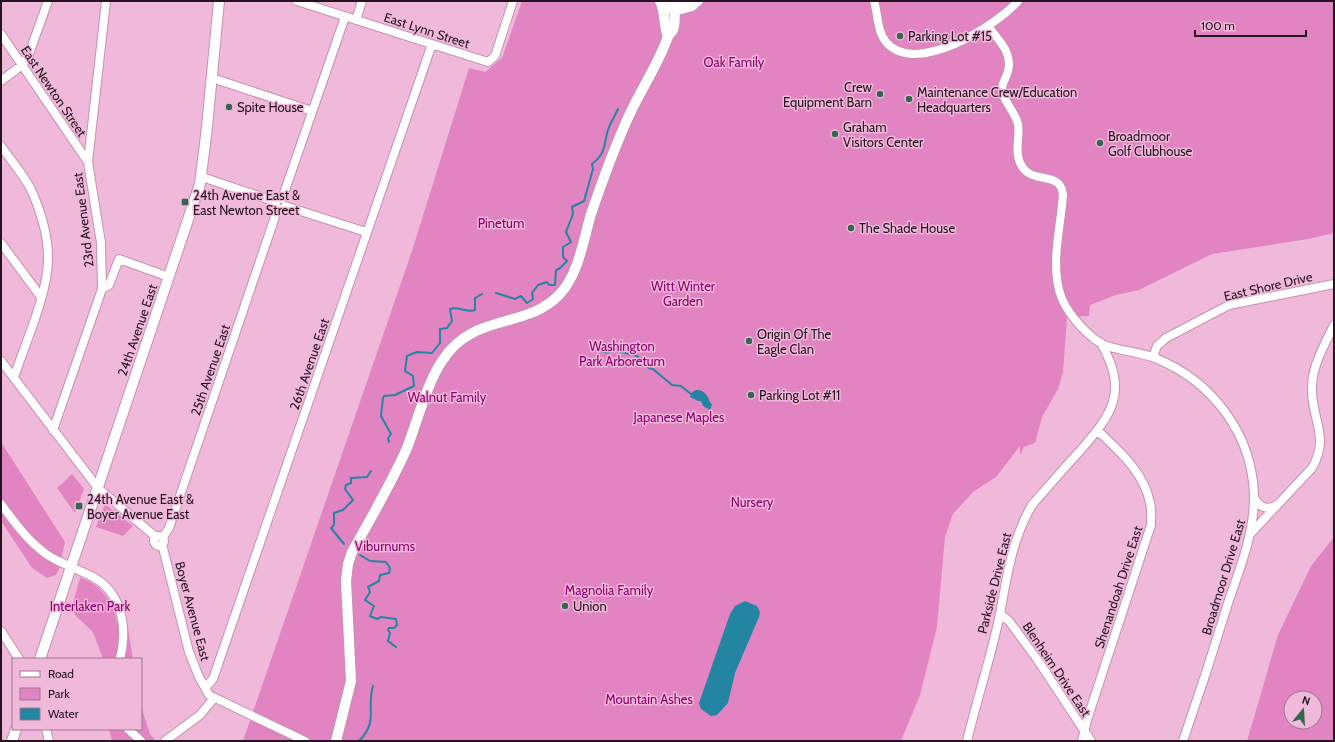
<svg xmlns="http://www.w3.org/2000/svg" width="1335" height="742" font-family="Cabin,sans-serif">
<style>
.green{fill:#e384c2;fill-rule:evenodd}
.water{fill:#2385a1}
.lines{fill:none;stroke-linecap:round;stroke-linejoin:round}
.stream{stroke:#2385a1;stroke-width:2}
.minor-casing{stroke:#c591b1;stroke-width:10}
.major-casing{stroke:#c591b1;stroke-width:12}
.minor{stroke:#fff;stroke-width:8}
.major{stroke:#fff;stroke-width:10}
.poi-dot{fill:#31684e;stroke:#f0b9da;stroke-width:1.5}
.labels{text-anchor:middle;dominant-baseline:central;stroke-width:3;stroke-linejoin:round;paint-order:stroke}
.street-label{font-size:13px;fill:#261320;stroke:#f0b9da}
.poi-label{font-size:13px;fill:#261320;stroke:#f0b9da;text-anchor:start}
.park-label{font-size:13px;fill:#90006f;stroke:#f0b9da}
</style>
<rect width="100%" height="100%" fill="#f0b9da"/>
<!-- green -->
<path class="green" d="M 522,1 L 1334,1 L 1334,233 L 1308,239 L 1212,254 L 1139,290 L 1116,295 L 1090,305 L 1089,316 L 1067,317 L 1063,372 L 1058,389 L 1042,417 L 1035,443 L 1024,447 L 1020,455 L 1020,446 L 996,477 L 973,492 L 953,514 L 945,537 L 937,627 L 920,695 L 901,741 L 243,741 L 412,251 L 469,68 L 485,72 L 502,58 Z
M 1,442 L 65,542 L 59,569 L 56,575 L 47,578 L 32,568 L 1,521 Z
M 72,474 L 84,489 L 75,513 L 57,488 Z
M 105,504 L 133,526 L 123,536 L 96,527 Z
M 1334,537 L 1334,741 L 1247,741 L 1278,635 L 1311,566 ZM 1291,698 L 1315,698 L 1315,722 L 1291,722 Z
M 80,578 C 97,581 117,604 116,622 L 127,623 L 133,659 L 103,659 L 93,632 L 75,615 L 72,607 Z
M 141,706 L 150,734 L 156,741 L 112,741 L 109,729 L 141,729 Z"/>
<!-- water -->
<path class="water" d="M 601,343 L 617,344 L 618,351 C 611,351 604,358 598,349 Z
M 696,390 C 707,390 708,399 712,405 L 710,410 L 703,406 L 701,401 L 698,401 L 690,397 L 691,393 Z
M 745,601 L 757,606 L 760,612 L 759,617 L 735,673 L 728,703 L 717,715 L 711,716 L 701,709 L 699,703 L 730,614 L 735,606 Z"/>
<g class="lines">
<!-- stream -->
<path class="stream" d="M 496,293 L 515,299 L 521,296 L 527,303 L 533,299 L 532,293 L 538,285 L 547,282 L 549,285 L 555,285 L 556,270 L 559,269 L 567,261 L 563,257 L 563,247 L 571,242 L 566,232 L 573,214 L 572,207 L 584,201 L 593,169 L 592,164 C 607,152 603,145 608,130 C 610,123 615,116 618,109
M 618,351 L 637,356 L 649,368 L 653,369 L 672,385 L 681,386 L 691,394
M 389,442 L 388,438 L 391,434 L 381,416 L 383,398 L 384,396 L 395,395 L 414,386 L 413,376 L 405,371 L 407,356 L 417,352 L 432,353 L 440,343 L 440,329 L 447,328 L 452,321 L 450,309 C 459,306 466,313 475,310 L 475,298 L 482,294
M 344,544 L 331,528 L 334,525 L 334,513 L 343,510 L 353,500 L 345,489 L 346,485 L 351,483 L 351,478 L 367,477 L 371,471
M 360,555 L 370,561 L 386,562 L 390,568 L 389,573 L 380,575 L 379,581 L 368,587 L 370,592 L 365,600 L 374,606 L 370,616 L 377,619 L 381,617 L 396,619 L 397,625 L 394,628 L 389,628 L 388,630 L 390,633 L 388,641 L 396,647
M 359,741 C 379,721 366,709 373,686"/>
<defs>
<path id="minor" d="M 297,1 L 488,62 L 495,56 L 513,1
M 874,1 C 878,14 877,31 886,42 C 915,77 996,26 1018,1
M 668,9 L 690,1
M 674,12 L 692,7 L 699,1
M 356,20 L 362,1
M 988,26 C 998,40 1013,52 1008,71 C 1006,79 1001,84 1002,91 C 1003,100 1015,112 1018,124 C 1020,136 1015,149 1019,160 C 1028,188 1059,168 1063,194 C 1061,228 1049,266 1062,299 C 1069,315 1090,340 1107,346 C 1122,351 1139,352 1155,358 C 1212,381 1253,434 1254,497 C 1254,534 1240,568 1228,603 C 1214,649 1199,695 1183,741
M 1,34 L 88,162
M 212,78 L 312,111
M 1,81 L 22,65 L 29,54 L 48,1
M 1,146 C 11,161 26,177 33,194 C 41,213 48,236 48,257 C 49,291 25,344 14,377
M 202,177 L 276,202
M 282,199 L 345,17
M 285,206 L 366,232
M 1,243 L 41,297
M 102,289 L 109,285 L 119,259 L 169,277
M 1153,357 L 1157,346 L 1166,338 L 1229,305 L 1334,284
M 1,361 L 98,488 L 156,537
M 53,430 L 102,289 L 101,243 L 88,162 L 106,1
M 1254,497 C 1259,507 1267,511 1277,505
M 1,504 C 14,522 28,541 46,554 C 59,563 75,568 89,575 C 122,590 128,627 120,659
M 1251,533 L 1312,468 C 1331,435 1310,419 1312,385 C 1313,364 1325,344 1334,325
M154 541a5 5 0 1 1 10 0a5 5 0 1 1-10 0Z
M 163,537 L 169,528 L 278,208
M 162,544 L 189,652 L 199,677 L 209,695 L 305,741
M 1000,614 L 1009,621 L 1037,659 L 1091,741
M 1,631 L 19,659
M 205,688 L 213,679 L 432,44
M 46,729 L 49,741
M 128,729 L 141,741
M 165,741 L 200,715 L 214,698
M 967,741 C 977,699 991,657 1000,614 C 1007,576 1012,539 1032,505 C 1048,487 1063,469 1079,452 C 1112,414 1129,393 1101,343
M 1082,741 L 1087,720 L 1151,525 C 1151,518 1152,510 1150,503 C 1144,472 1119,451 1098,431"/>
<path id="major" d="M 660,1 C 666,13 663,25 668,37
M 40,659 L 200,184 L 207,127 L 219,1
M 12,741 L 16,729
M 336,741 L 351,681 L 346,581 L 348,564 L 352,552 C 371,518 391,484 407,448 C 417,422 427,383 442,361 C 473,312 525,330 559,295 C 579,274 583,241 591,214 C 602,182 613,151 627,120 C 639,92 657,67 667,39 C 668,35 671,33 673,30 C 676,22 675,8 671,1"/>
</defs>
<!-- minor casing -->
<use href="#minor" class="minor-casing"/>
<!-- major casing -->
<use href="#major" class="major-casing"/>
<!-- minor -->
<use href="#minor" class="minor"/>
<!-- major -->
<use href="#major" class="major"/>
</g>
<!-- markers -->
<g class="poi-dot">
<circle cx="900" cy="36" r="4"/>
<circle cx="880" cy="94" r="4"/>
<circle cx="909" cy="99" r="4"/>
<circle cx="229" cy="107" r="4"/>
<circle cx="835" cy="134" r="4"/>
<circle cx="1100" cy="143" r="4"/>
<rect x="181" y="198" width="8" height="8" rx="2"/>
<circle cx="851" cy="228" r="4"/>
<circle cx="749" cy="341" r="4"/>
<circle cx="751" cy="395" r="4"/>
<rect x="75" y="502" width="8" height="8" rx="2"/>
<circle cx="565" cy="606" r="4"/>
</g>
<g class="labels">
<!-- street labels -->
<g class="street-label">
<text transform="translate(427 30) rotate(18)">East Lynn Street</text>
<text transform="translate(54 91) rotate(56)">East Newton Street</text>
<text transform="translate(83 220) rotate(-97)">23rd Avenue East</text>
<text transform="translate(1268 286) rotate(-13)">East Shore Drive</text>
<text transform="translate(137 330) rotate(-71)">24th Avenue East</text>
<text transform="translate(309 364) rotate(-71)">26th Avenue East</text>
<text transform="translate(210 370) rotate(-71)">25th Avenue East</text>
<text transform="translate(1223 577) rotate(-73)">Broadmoor Drive East</text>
<text transform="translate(994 583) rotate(-76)">Parkside Drive East</text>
<text transform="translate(1118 587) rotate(-72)">Shenandoah Drive East</text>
<text transform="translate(193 611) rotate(75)">Boyer Avenue East</text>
<text transform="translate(1057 669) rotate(56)">Blenheim Drive East</text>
</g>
<!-- poi labels -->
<g class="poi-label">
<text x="908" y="36">Parking Lot #15</text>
<text x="872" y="87" text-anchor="end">Crew<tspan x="872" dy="15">Equipment Barn</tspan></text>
<text x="917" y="92">Maintenance Crew/Education<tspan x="917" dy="15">Headquarters</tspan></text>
<text x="237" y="107">Spite House</text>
<text x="843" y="127">Graham<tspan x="843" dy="15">Visitors Center</tspan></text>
<text x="1108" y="136">Broadmoor<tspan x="1108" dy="15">Golf Clubhouse</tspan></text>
<text x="193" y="195">24th Avenue East &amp;<tspan x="193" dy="15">East Newton Street</tspan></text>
<text x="859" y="228">The Shade House</text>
<text x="757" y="334">Origin Of The<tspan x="757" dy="15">Eagle Clan</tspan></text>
<text x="759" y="395">Parking Lot #11</text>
<text x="87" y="499">24th Avenue East &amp;<tspan x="87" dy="15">Boyer Avenue East</tspan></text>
<text x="573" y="606">Union</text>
</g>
<!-- park labels -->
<g class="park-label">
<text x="734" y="62">Oak Family</text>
<text x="501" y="223">Pinetum</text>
<text x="683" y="286">Witt Winter<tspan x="683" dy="15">Garden</tspan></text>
<text x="622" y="346">Washington<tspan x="622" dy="15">Park Arboretum</tspan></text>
<text x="447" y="397">Walnut Family</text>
<text x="679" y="417">Japanese Maples</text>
<text x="752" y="502">Nursery</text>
<text x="385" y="546">Viburnums</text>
<text x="609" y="590">Magnolia Family</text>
<text x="90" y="606">Interlaken Park</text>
<text x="649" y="699">Mountain Ashes</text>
</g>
</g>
<!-- border -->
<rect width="1335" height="742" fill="none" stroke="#261320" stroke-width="4"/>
<!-- legend -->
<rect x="12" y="658" width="130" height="72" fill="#f0b9da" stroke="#9f7790"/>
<rect x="20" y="671" width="20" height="6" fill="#ffffff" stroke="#9f7790"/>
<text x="48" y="678" font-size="12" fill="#261320">Road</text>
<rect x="20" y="688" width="20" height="12" fill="#e384c2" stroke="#9f7790"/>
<text x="48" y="698" font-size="12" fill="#261320">Park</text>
<rect x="20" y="708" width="20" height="12" fill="#2385a1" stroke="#9f7790"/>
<text x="48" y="718" font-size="12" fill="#261320">Water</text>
<!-- north arrow -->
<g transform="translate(1303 710) rotate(18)"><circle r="19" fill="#f0b9da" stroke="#9f7790"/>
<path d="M0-3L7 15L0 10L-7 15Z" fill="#31684e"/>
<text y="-6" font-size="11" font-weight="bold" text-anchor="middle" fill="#261320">N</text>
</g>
<!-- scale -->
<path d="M1195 30v6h111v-6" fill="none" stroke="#261320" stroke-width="2"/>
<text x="1201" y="30" font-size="12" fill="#261320" stroke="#f0b9da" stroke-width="3" paint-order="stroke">100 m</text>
</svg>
